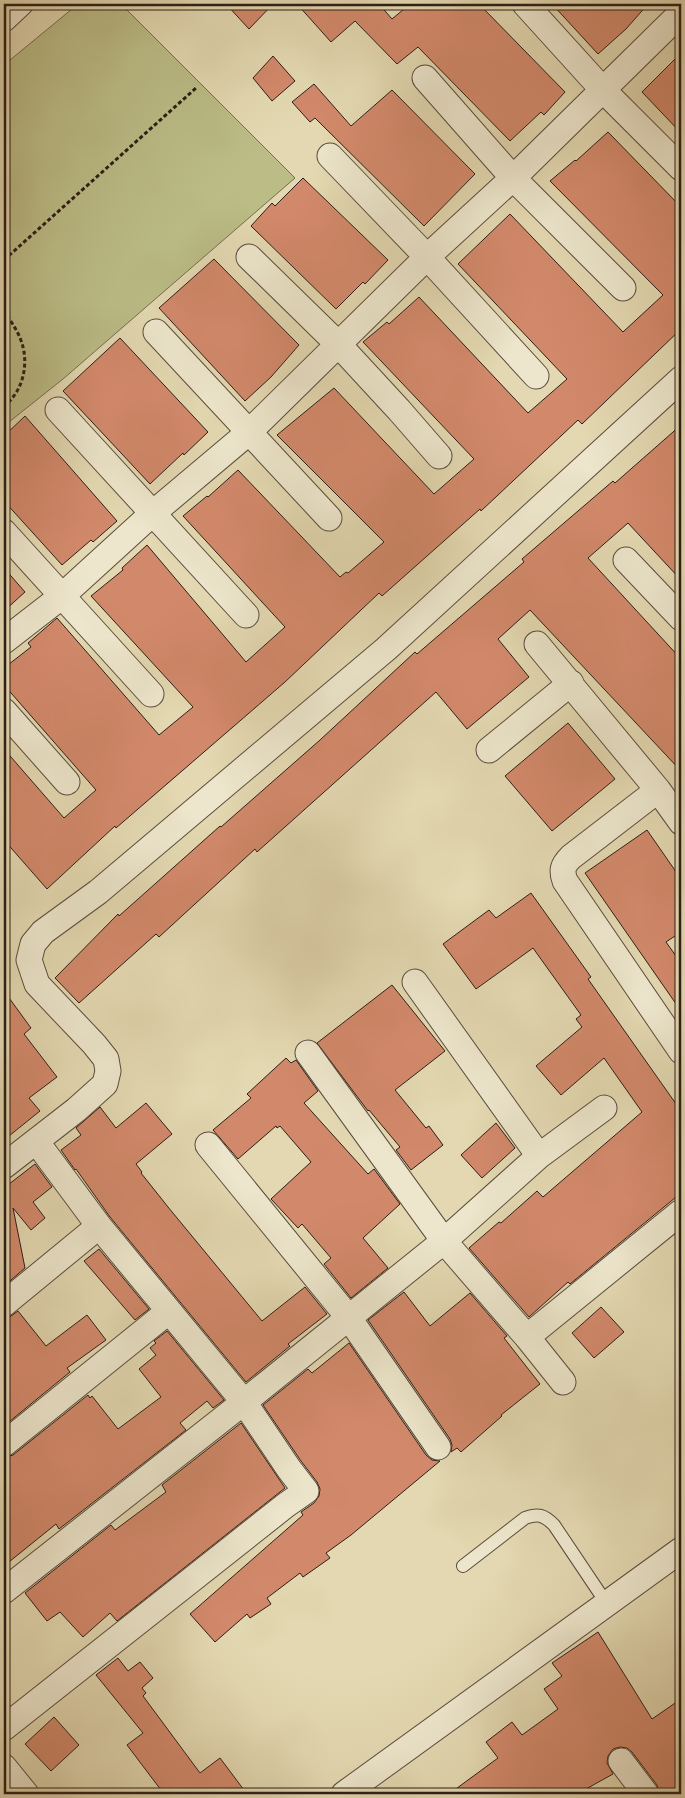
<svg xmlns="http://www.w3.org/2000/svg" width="685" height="1798" font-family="'IM FELL Double Pica',serif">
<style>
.green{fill:#bbbc86;stroke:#746d4e}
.building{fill:#d2896b;stroke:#2d1e17}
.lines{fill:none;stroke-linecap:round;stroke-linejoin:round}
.service-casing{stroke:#5a4c3e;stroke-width:14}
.minor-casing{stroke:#5a4c3e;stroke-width:27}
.path{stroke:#2d1e17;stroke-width:3;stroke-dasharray:4 2.5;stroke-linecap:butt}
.service{stroke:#ede6cc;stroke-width:12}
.minor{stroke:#ede6cc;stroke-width:25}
</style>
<rect width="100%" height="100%" fill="#e3d8b1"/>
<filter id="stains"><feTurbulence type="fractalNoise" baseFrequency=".004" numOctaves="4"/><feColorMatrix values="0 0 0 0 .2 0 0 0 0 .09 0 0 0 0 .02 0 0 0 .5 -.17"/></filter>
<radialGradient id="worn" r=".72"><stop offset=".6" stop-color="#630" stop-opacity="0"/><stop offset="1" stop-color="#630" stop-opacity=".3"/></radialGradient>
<!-- green -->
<path class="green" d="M 78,4 L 121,4 L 295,178 L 63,379 L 4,426 L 4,65 Z"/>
<!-- building -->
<path class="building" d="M 226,4 L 273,4 L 249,29 Z
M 297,4 L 379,4 L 392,19 L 410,4 L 479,4 L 565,92 L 544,115 L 541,112 L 510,141 L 418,47 L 397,64 L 355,21 L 331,42 Z
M 552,4 L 648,4 L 626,29 L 598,54 Z
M 681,53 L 681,133 L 642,92 Z
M 273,56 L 295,81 L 272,101 L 253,78 Z
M 314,84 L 351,126 L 392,90 L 475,174 L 424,226 L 315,118 L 310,122 L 292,102 Z
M 608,132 L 681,207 L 681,329 L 582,424 L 578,420 L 481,511 L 480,509 L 382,596 L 379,593 L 285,682 L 116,828 L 115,826 L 47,889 L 4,840 L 4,749 L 64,818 L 96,790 L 4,685 L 4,668 L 31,647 L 28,643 L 57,618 L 159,735 L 193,707 L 91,596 L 123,570 L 122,568 L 147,545 L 246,662 L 285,627 L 183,516 L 207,496 L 208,497 L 238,470 L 340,577 L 346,572 L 348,573 L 384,542 L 277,435 L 334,388 L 434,494 L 474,459 L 363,342 L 387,322 L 389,324 L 419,297 L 528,413 L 567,379 L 458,264 L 510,214 L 623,332 L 663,295 L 550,181 L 575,160 L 576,161 Z
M 303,178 L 388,260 L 365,284 L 363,282 L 336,309 L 251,226 L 272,203 L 275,206 Z
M 214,259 L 299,345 L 271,377 L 245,401 L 159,308 Z
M 120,338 L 208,432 L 184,455 L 183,453 L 150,484 L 63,391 Z
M 25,416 L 117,521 L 93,542 L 91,540 L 62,565 L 4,501 L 4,436 Z
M 681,425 L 681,580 L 628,523 L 588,558 L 681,659 L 681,771 L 530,610 L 498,639 L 529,677 L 467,729 L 436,692 L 257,852 L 255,849 L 159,937 L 156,934 L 79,1003 L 55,978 L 118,914 L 119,916 L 220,826 L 221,827 L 320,740 L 415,652 L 417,654 L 524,562 L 522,559 L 613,481 L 615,483 Z
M 4,568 L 25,592 L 4,611 Z
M 568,723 L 615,779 L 552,831 L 505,776 Z
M 647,830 L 681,879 L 681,932 L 666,942 L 681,963 L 681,1011 L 585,873 Z
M 531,893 L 591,977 L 588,979 L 681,1111 L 681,1193 L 570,1284 L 568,1282 L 529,1317 L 469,1248 L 499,1222 L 501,1223 L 537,1191 L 543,1197 L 642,1112 L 604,1058 L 561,1095 L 536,1066 L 582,1027 L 576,1019 L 581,1015 L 533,948 L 476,989 L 443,944 L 489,910 L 496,918 Z
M 392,985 L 445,1051 L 395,1090 L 426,1128 L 429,1126 L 443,1145 L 411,1170 L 396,1150 L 400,1147 L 369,1110 L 368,1111 L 317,1043 Z
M 4,991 L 31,1028 L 24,1034 L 57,1077 L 29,1098 L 40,1111 L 4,1140 Z
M 286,1058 L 291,1063 L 296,1060 L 318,1091 L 304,1103 L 368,1174 L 374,1169 L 400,1204 L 363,1238 L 388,1268 L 351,1298 L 324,1264 L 331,1258 L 302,1224 L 298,1228 L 271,1199 L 311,1162 L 280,1126 L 277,1128 L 276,1126 L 238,1159 L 213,1130 L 251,1098 L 247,1094 Z
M 146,1103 L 172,1134 L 136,1164 L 142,1172 L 141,1173 L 168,1207 L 262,1321 L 305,1287 L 327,1314 L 288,1344 L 290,1346 L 246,1382 L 110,1217 L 76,1169 L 75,1170 L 61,1150 L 81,1135 L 76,1128 L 100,1107 L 116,1128 Z
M 496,1123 L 515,1148 L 482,1178 L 461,1155 Z
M 35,1164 L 52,1187 L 33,1202 L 45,1218 L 31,1230 L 13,1208 L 25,1268 L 4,1286 L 4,1206 L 10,1205 L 4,1197 L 4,1188 Z
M 99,1249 L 149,1309 L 135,1320 L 84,1261 Z
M 404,1292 L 430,1326 L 470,1293 L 507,1336 L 504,1338 L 540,1384 L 501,1415 L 502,1416 L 461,1452 L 457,1448 L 451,1452 L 452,1445 L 450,1439 L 368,1320 Z
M 601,1307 L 624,1332 L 594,1358 L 572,1333 Z
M 18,1311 L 46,1346 L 87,1315 L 106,1340 L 67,1368 L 70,1372 L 4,1426 L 4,1321 Z
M 167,1331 L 224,1400 L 213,1408 L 207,1401 L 180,1423 L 186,1430 L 59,1529 L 56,1524 L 4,1566 L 4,1458 L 13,1455 L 88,1395 L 90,1398 L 92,1396 L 118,1429 L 161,1397 L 139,1369 L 156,1355 L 150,1348 L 156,1343 L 154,1341 Z
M 349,1343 L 426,1455 L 432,1460 L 440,1461 L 351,1535 L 326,1553 L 330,1558 L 303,1577 L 300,1573 L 267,1598 L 271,1604 L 250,1618 L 247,1614 L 215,1642 L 190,1614 L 303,1515 L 301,1512 L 314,1503 L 319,1496 L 320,1489 L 317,1482 L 301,1461 L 263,1405 L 308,1369 L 312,1373 Z
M 241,1423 L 285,1488 L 117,1621 L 110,1613 L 83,1637 L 60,1612 L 47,1621 L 25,1593 L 111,1525 L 115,1530 L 166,1492 L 162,1485 Z
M 598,1632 L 652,1719 L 681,1699 L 681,1794 L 660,1794 L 657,1785 L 632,1752 L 627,1748 L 620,1747 L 613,1749 L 608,1756 L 607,1763 L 613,1774 L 577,1794 L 449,1794 L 498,1758 L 486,1742 L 512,1722 L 522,1735 L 558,1709 L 544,1689 L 562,1676 L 552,1663 Z
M 118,1658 L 128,1671 L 140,1662 L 153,1678 L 142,1688 L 146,1693 L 143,1696 L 200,1773 L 220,1758 L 247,1794 L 164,1794 L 127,1745 L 143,1733 L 96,1675 Z
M 54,1717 L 79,1745 L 51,1771 L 25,1744 Z"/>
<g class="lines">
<defs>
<path id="service" d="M 463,1566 L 525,1518 C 538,1513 544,1515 554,1525 L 607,1604"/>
<path id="minor" d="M 525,4 L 603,90 L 681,168
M 4,19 L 20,4
M 425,78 L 513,178 L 623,288
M 330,156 L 427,257 L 536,376
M 249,257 L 339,345 L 399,410 L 439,456
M 156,332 L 329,518
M 58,410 L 246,615
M 4,532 L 151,694
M 626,560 L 681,618
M 4,641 L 62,596 L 153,513 L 248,433 L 427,257 L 513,178 L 681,13
M 537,644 L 658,790 L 681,822
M 4,711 L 67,782
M 489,750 L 571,683
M 658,790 L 571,857 C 563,865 561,870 565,881 L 681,1051
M 415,982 L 539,1156
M 308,1053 L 444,1241 L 527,1337 L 563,1382
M 208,1145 L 349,1318 L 438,1447
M 4,1166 L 76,1110 L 105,1084 L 108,1071 L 106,1059 L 94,1044 L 37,984 L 29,960 L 33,944 L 43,932 L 98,892 L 386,649 L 681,379
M 4,1304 L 99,1226
M 527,1337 L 681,1212
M 4,1444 L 169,1311
M 4,1591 L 244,1402 L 444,1241 L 539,1156 L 604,1108
M 4,1728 L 286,1505 L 306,1491 L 289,1469 L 244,1402 L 99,1226 L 36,1141
M 621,1761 L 646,1794
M 4,1767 L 26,1794
M 344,1794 L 681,1550"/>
</defs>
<!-- service casing -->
<use href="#service" class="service-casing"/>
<!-- minor casing -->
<use href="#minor" class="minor-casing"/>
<!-- path -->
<path class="path" d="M 4,260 L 196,88
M 4,310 C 9,319 16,328 20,338 C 30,361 24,391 4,406"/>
<!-- service -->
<use href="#service" class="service"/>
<!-- minor -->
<use href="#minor" class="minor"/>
</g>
<!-- margin -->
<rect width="685" height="1798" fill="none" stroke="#e3d8b1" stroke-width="20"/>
<rect x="5" y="5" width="675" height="1788" fill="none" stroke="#2d1e17" stroke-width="2.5"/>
<rect x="10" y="10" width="665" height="1778" fill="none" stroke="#2d1e17"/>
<rect width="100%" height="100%" filter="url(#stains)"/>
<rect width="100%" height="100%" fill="url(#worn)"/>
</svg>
